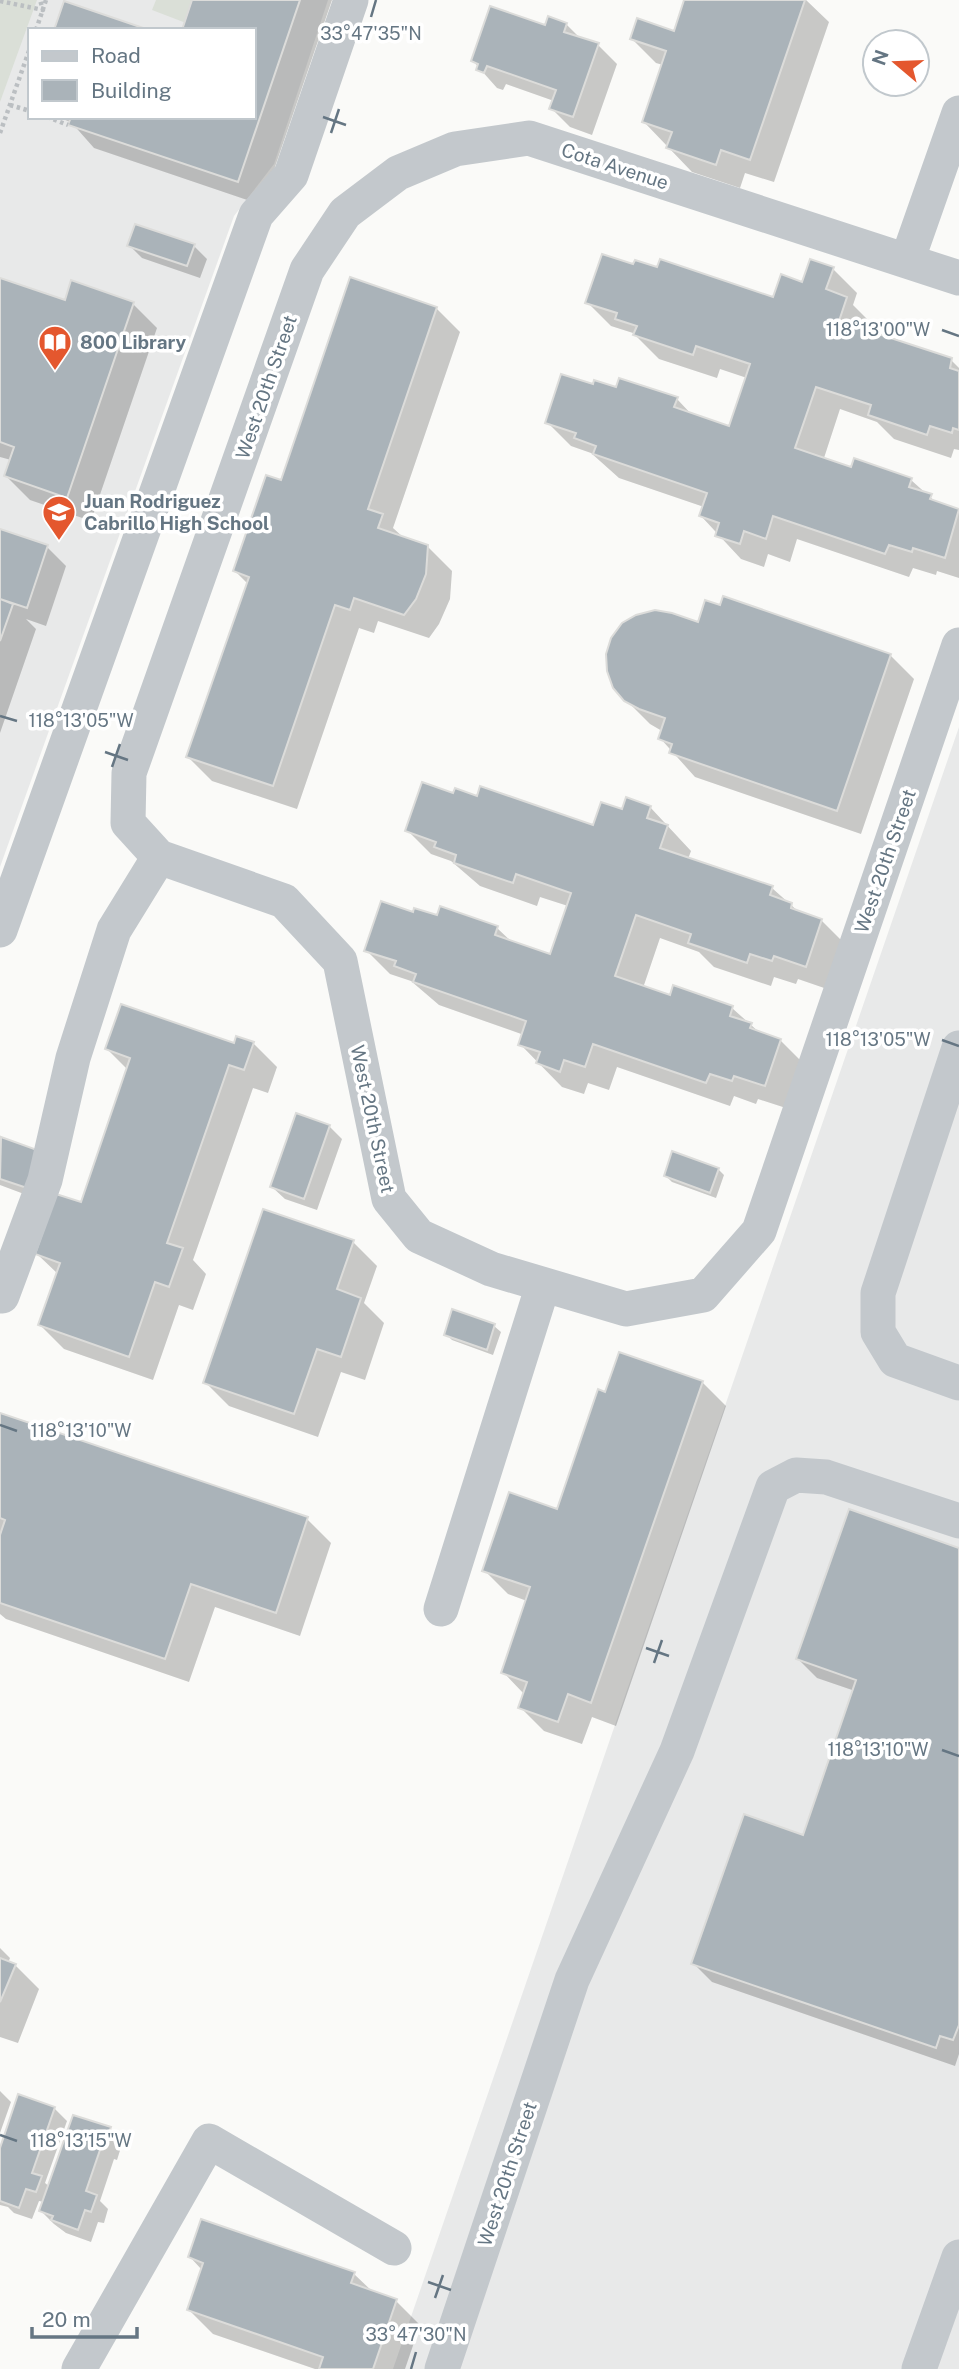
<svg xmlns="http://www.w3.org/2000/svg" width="959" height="2369" font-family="'Public Sans',sans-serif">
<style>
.built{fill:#e8e9e9;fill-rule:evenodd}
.green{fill:#dadfd7}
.shadow{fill:#0003}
.building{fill:#aab3b9;stroke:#dcdcda;stroke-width:2}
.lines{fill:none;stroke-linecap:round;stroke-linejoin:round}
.path{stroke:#bbbfc2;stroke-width:4.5;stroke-dasharray:3.5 3.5;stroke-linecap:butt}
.minor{stroke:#c3c8cc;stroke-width:35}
.ticks{fill:none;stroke:#657683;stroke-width:2.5}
.labels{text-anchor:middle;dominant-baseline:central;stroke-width:7;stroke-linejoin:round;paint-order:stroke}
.street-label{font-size:19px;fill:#657683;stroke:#fff}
.poi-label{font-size:19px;font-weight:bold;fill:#657683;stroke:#fff;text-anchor:start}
.ticks-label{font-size:18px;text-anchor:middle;fill:#657683;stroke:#fff;stroke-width:7;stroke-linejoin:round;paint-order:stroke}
</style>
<rect width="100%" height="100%" fill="#fafaf8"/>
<!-- built -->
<path class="built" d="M 0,0 L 328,0 L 274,164 L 234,216 L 0,867 ZM 30,30 L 254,30 L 254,117 L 30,117 Z
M 959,727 L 959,2369 L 393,2369 Z"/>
<!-- green -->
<path class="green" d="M 0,0 L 37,0 L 0,102 Z
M 156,0 L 194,0 L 186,23 L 152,10 Z"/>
<!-- shadow -->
<path class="shadow" d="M 194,0 L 332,0 L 262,205 L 94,148 L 71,122 L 57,117 L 254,117 L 254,30 Z
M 686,0 L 806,0 L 829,22 L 774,182 L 745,173 L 740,188 L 692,172 L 644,122 L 663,65 L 656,63 L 632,39 L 675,33 Z
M 566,24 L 581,39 L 598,45 L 617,64 L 592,135 L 570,127 L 551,108 L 554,101 L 506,84 L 503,90 L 497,88 L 473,61 L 546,28 Z
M 129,245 L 194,246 L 207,259 L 200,278 L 142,258 Z
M 634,267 L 774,299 L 833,269 L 857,293 L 853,305 L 870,322 L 867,332 L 951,360 L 959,368 L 959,450 L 954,449 L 951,458 L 894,439 L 877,422 L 840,409 L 824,458 L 852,469 L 911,480 L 939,505 L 959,511 L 959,578 L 937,571 L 936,575 L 913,568 L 909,577 L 797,539 L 790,562 L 768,554 L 764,567 L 741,559 L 701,516 L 704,507 L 619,478 L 591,453 L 571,446 L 547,422 L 594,386 L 677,399 L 693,416 L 731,428 L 747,378 L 720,369 L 717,378 L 659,359 L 633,333 L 611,326 L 587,302 Z
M 0,280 L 66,302 L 133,304 L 157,328 L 91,521 L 30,500 L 6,476 L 11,460 L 0,457 Z
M 436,308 L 460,332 L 393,528 L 404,538 L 427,546 L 452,571 L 450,599 L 439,624 L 429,638 L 378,621 L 374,633 L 359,628 L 297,809 L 212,781 L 188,757 L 248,584 L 235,571 L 282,482 Z
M 0,531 L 47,547 L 66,566 L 46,626 L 26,619 L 36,629 L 0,733 Z
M 699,624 L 890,655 L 914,679 L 861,834 L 695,777 L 660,738 L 662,731 L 650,724 L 625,699 Z
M 454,795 L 478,798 L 594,828 L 623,812 L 650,807 L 691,851 L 688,859 L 772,888 L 800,913 L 821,920 L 845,944 L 830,990 L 798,979 L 796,984 L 774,977 L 771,986 L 714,967 L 699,952 L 660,938 L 643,988 L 671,997 L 732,1008 L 760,1033 L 780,1040 L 804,1064 L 789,1109 L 758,1099 L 756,1104 L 734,1096 L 730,1106 L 617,1067 L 609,1090 L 588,1083 L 584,1094 L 562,1087 L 520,1044 L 524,1035 L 439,1005 L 411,981 L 390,974 L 366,950 L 414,914 L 497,928 L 512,942 L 551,956 L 568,906 L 540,897 L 537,906 L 480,886 L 451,861 L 431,854 L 407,830 Z
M 253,1043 L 277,1067 L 268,1093 L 253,1088 L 193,1260 L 206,1274 L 193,1310 L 179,1305 L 153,1380 L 64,1349 L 40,1325 L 58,1274 L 37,1254 L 82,1204 L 128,1070 L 107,1049 Z
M 329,1126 L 342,1139 L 317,1210 L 285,1199 L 272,1187 Z
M 2,1139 L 40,1200 L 0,1185 L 0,1146 Z
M 718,1169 L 724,1175 L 716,1198 L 672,1182 L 666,1176 Z
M 353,1242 L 377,1266 L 364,1303 L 384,1323 L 365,1380 L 341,1372 L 318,1437 L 229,1406 L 205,1382 Z
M 494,1326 L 501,1332 L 493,1355 L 452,1340 L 446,1334 Z
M 702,1382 L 726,1406 L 616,1726 L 592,1717 L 582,1744 L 544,1731 L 520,1707 L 524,1694 L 503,1672 L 527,1601 L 508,1594 L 484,1570 L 558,1511 L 606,1394 Z
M 0,1414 L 307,1519 L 331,1543 L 300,1636 L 215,1607 L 189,1682 L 6,1619 L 0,1614 L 0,1541 L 2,1534 L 0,1533 Z
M 959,1549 L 959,2054 L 955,2066 L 712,1982 L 693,1963 L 804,1837 L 855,1691 L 817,1678 L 798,1659 Z
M 0,1948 L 10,1958 L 8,1963 L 15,1965 L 39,1989 L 18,2043 L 0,2037 Z
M 0,2091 L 11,2102 L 0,2133 Z
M 54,2108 L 67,2121 L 45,2183 L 50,2187 L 110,2128 L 123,2141 L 117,2160 L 114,2159 L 100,2201 L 108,2209 L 104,2223 L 98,2222 L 91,2242 L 66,2233 L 54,2224 L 41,2211 L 44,2202 L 39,2201 L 32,2219 L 14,2213 L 8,2207 L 0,2205 L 0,2153 Z
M 190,2257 L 354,2274 L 374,2293 L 396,2301 L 420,2325 L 405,2369 L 315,2369 L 213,2334 L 189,2310 L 202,2270 Z"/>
<!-- building -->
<path class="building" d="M 192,0 L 300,0 L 238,182 L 68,125 L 71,117 L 254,117 L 254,30 L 182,30 Z
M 684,0 L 805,0 L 750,160 L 721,150 L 716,165 L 666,148 L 672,132 L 642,122 L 666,51 L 630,39 L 637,18 L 674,31 Z
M 64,1 L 149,30 L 54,30 Z
M 490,6 L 545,25 L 548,16 L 567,23 L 564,32 L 599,43 L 573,117 L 549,109 L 556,90 L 487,66 L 484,73 L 476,70 L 478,64 L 471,61 Z
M 135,224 L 195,244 L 187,266 L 127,246 Z
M 602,254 L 633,264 L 635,260 L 657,267 L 660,259 L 773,297 L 781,274 L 802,282 L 810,259 L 834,267 L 826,289 L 847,297 L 839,321 L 952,358 L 950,368 L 959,371 L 959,430 L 953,428 L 952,433 L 930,426 L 927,435 L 868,415 L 871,405 L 816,387 L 795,448 L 851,467 L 854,458 L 912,478 L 909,487 L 932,494 L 930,499 L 959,509 L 945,558 L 913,548 L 912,552 L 889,545 L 885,554 L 773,516 L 766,539 L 744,531 L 740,544 L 715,536 L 719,523 L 699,516 L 707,493 L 593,454 L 596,446 L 574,438 L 576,433 L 545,423 L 561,374 L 593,384 L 594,380 L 616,387 L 619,378 L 678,397 L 674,407 L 729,426 L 750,364 L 696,346 L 693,355 L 633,335 L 637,326 L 615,319 L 617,313 L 585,303 Z
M 350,277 L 437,307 L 368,509 L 383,514 L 378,528 L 428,545 L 426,574 L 416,599 L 404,615 L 354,598 L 350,610 L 335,605 L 273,786 L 186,757 L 249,577 L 233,571 L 266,475 L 281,480 Z
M 0,278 L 65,300 L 71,280 L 134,302 L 67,498 L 4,476 L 14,447 L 0,442 Z
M 0,529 L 48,545 L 27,608 L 0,599 Z
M 723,596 L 891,654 L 837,811 L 669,753 L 672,744 L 658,739 L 665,718 L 639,709 L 624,701 L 613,688 L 607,671 L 606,654 L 611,638 L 622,623 L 636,615 L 655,610 L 672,613 L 698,622 L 705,600 L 720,605 Z
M 0,599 L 13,604 L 0,641 Z
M 422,782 L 453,793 L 455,788 L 477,796 L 480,786 L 593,825 L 601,802 L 622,809 L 626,797 L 651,806 L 647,818 L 668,825 L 660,848 L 773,886 L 770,895 L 792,903 L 791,908 L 822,919 L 806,967 L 774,956 L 772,961 L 750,954 L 747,963 L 688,943 L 691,934 L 636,915 L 615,976 L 670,995 L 673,985 L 733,1006 L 730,1016 L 752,1023 L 750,1028 L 781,1039 L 765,1086 L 734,1076 L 732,1081 L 710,1074 L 706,1083 L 593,1044 L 585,1067 L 564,1060 L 560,1072 L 536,1063 L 540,1052 L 518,1045 L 526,1021 L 413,982 L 416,974 L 394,966 L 396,961 L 364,951 L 381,901 L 413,912 L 414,908 L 437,915 L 440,906 L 498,926 L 495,935 L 550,954 L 571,893 L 516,874 L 513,883 L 454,863 L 456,855 L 434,847 L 436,842 L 405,831 Z
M 121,1004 L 234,1043 L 236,1036 L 254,1042 L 244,1070 L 229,1065 L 167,1243 L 183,1248 L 169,1287 L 155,1282 L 129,1357 L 38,1325 L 60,1263 L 35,1254 L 56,1194 L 81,1202 L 130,1058 L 105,1049 Z
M 296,1113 L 330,1125 L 304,1199 L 270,1187 Z
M 1,1137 L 40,1151 L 27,1188 L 0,1179 Z
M 672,1151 L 719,1168 L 710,1193 L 664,1176 Z
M 263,1209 L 354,1240 L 337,1289 L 361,1298 L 341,1357 L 317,1349 L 294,1414 L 203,1383 Z
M 452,1309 L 495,1324 L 487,1350 L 444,1335 Z
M 619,1352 L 703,1381 L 591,1703 L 568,1694 L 558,1722 L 518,1708 L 527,1682 L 501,1673 L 530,1587 L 482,1571 L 509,1492 L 557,1509 L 598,1389 L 605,1392 Z
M 0,1413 L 308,1517 L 276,1613 L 191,1584 L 165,1659 L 0,1603 L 0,1535 L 5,1520 L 0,1518 Z
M 849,1509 L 959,1548 L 959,2025 L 953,2040 L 940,2036 L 936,2048 L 691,1964 L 744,1814 L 803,1835 L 856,1680 L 796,1659 Z
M 0,1958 L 16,1964 L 0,2002 Z
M 18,2094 L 55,2107 L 32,2173 L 42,2176 L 36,2192 L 26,2189 L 19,2208 L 0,2201 L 0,2148 Z
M 73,2115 L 111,2127 L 104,2148 L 101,2147 L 86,2191 L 97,2195 L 91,2212 L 85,2210 L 78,2230 L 51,2220 L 53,2216 L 39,2211 Z
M 201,2219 L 355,2272 L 351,2283 L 397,2299 L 373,2369 L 319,2369 L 323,2357 L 187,2310 L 203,2263 L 188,2257 Z"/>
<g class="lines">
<!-- path -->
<path class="path" d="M 0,1 L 43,10 L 40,0
M 36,30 L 46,0
M 10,105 L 30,111
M 47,117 L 68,125
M 0,133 L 30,48"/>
<!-- minor -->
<path class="minor" d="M 907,261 L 959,113
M 959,278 L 529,138 L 455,149 L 398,173 L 345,213 L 307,270 L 129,773 L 128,823 L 159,857 L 284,901 L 340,961 L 389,1199 L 419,1236 L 491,1269 L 626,1309 L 703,1295 L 759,1231 L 959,645
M 0,930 L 256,215 L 291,175 L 351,0
M 959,1048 L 878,1293 L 878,1332 L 895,1360 L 959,1383
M 2,1296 L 45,1180 L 73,1058 L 114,930 L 159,857
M 441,1609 L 543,1285
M 79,2369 L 209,2141 L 394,2248
M 442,2369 L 572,1980 L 677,1751 L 773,1487 L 796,1475 L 826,1477 L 959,1521
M 919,2369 L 959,2257"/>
</g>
<!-- ticks -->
<path class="ticks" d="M 371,17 L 376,0M 323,117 L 346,125M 331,133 L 339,109M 942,330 L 959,336M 0,716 L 17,721M 105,752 L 128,760M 112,767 L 120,744M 942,1040 L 959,1046M 0,1425 L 17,1431M 646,1648 L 669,1656M 654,1663 L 662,1640M 942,1750 L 959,1756M 0,2135 L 17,2141M 428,2282 L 451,2290M 435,2298 L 443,2275M 411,2369 L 416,2352"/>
<!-- icons -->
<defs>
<symbol id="library-pin" viewBox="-11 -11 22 30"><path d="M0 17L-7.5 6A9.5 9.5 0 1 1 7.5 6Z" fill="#e4572e" stroke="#fff"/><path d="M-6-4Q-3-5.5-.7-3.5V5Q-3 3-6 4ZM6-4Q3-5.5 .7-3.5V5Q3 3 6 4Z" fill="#fff"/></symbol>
<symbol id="school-pin" viewBox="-11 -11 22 30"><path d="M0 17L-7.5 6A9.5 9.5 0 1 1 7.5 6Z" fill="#e4572e" stroke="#fff"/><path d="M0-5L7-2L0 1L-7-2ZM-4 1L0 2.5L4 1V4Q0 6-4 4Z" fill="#fff"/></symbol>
</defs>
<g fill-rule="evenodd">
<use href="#library-pin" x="36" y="323" width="38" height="52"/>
<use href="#school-pin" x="40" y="493" width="38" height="52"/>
</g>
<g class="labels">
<!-- street labels -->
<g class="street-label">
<text transform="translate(615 166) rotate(18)">Cota Avenue</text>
<text transform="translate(266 387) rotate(-71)">West 20th Street</text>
<text transform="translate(885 861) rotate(-71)">West 20th Street</text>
<text transform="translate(373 1119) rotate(78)">West 20th Street</text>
<text transform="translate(507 2174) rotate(-72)">West 20th Street</text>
</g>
<!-- poi labels -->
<g class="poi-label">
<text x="80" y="342">800 Library</text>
<text x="84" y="501">Juan Rodriguez<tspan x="84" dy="22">Cabrillo High School</tspan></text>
</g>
</g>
<g class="ticks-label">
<text x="371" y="40">33°47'35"N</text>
<text x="878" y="336">118°13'00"W</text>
<text x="81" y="727">118°13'05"W</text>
<text x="878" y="1046">118°13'05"W</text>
<text x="81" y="1437">118°13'10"W</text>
<text x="878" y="1756">118°13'10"W</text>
<text x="81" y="2147">118°13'15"W</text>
<text x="416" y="2341">33°47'30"N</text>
</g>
<!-- legend -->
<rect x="28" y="28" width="228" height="91" fill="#ffffff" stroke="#c1c8cd" stroke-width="2"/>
<rect x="42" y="51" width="35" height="10" fill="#c3c8cc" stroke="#c1c8cd" stroke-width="2"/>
<text x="91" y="63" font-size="21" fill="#657683">Road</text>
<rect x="42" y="80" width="35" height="21" fill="#aab3b9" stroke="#c1c8cd" stroke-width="2"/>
<text x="91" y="98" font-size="21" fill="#657683">Building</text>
<!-- north arrow -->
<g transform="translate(896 63) rotate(289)"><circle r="33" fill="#ffffff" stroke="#c1c8cd" stroke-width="2"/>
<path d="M0-5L12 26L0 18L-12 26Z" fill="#e4572e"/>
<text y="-10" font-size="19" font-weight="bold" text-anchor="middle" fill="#657683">N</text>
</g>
<!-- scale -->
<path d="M32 2327v10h105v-10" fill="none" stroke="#657683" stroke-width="3.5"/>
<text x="42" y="2327" font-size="21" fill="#657683" stroke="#ffffff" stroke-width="5" paint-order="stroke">20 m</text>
</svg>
